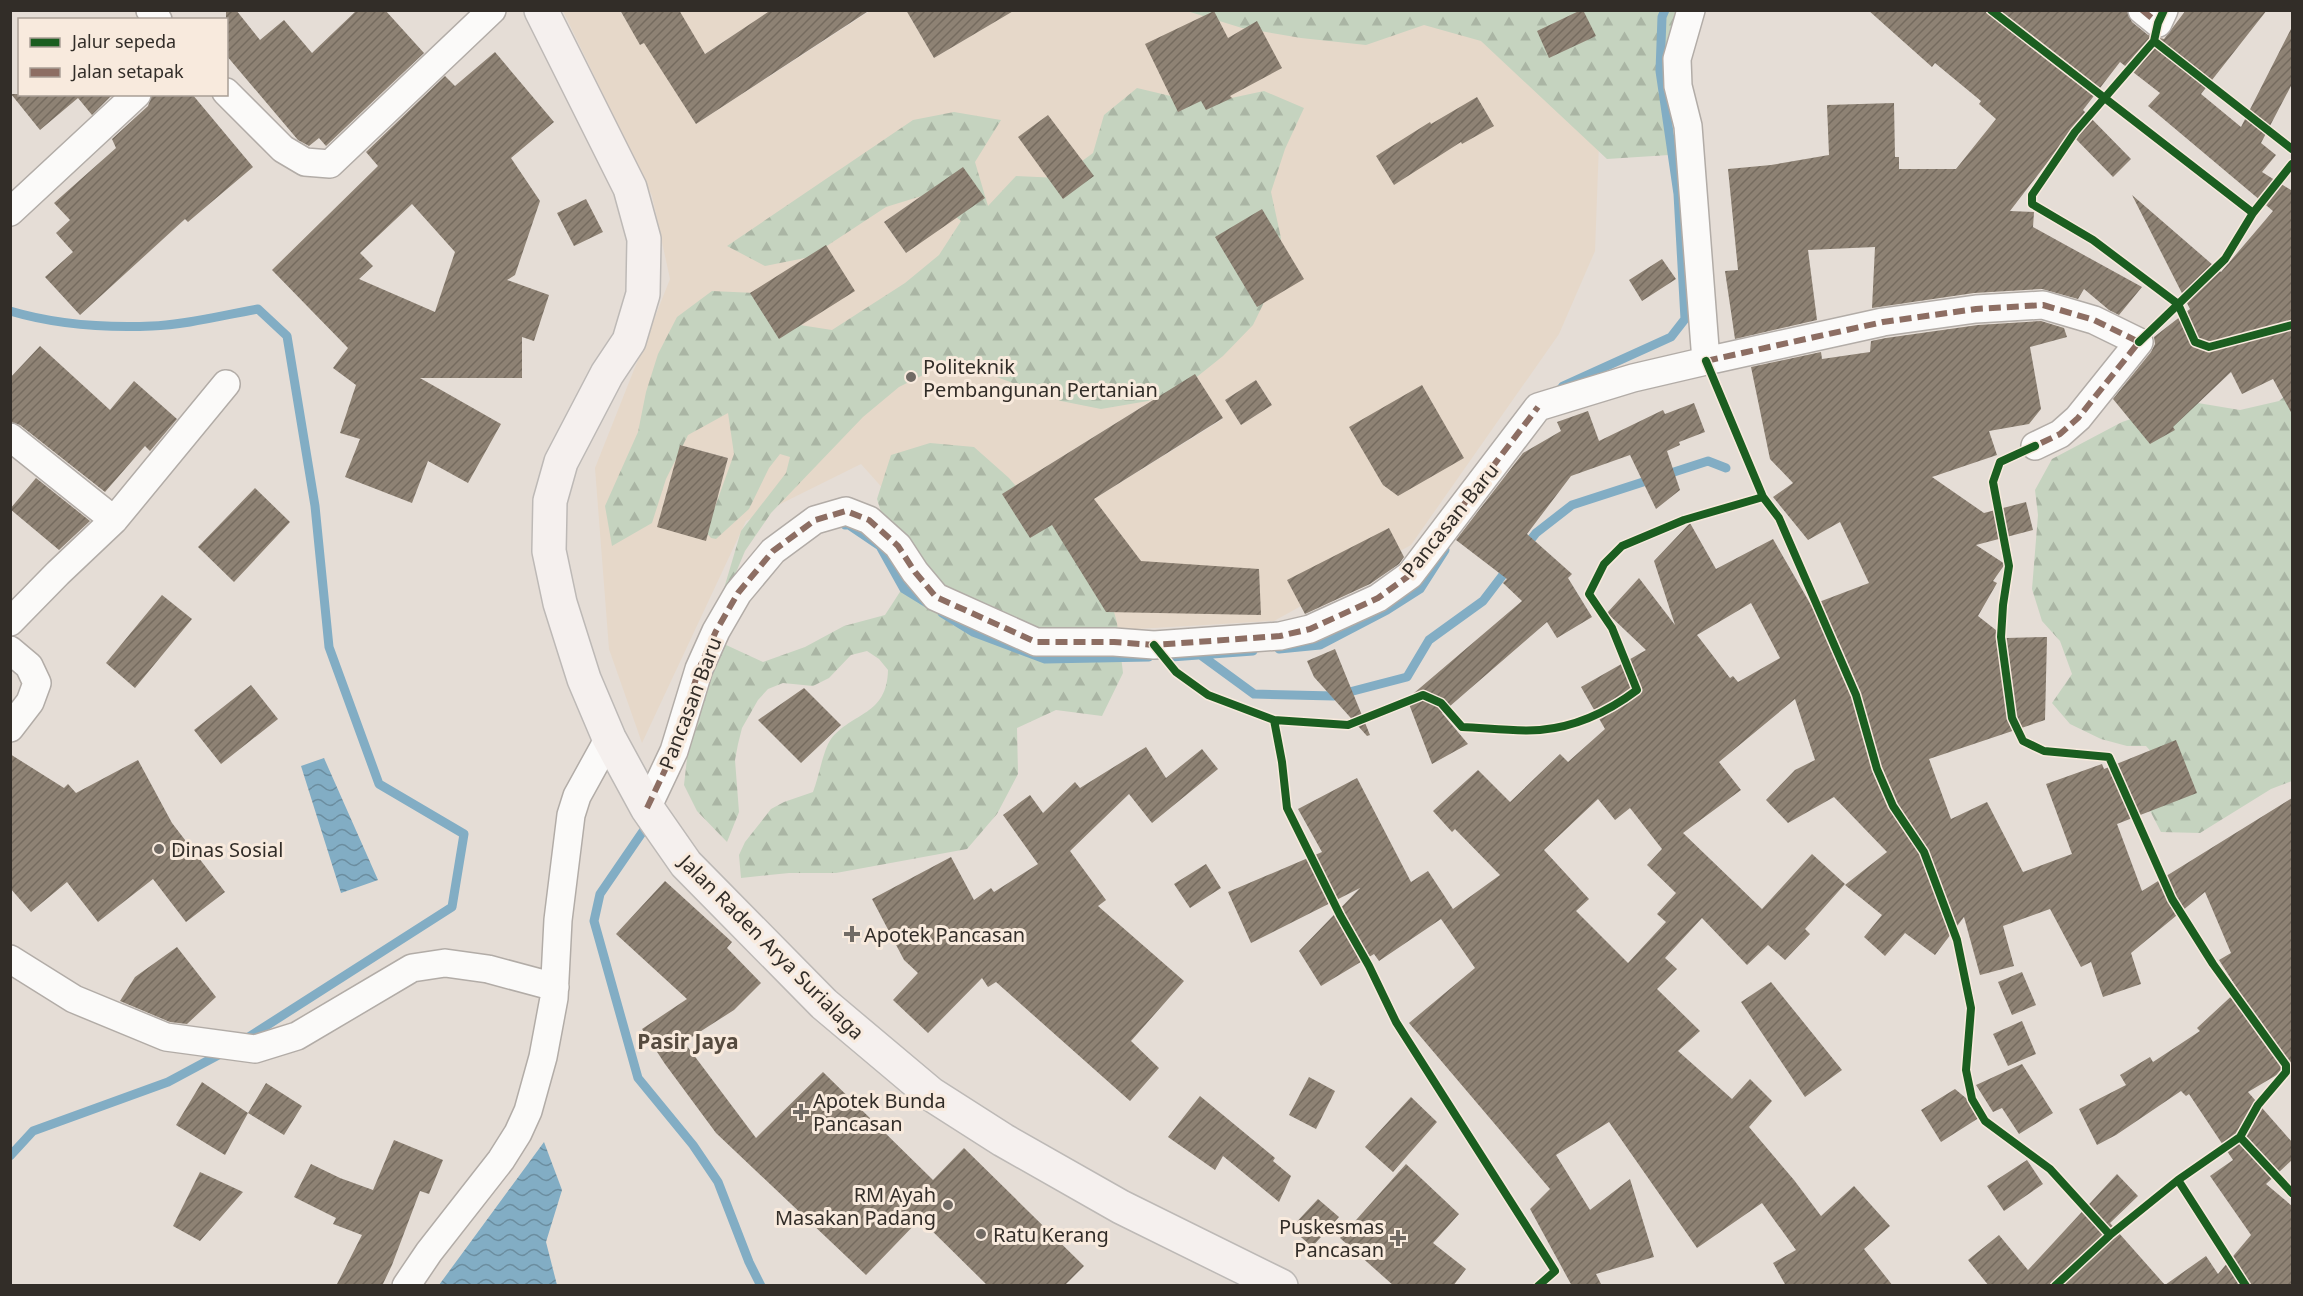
<svg xmlns="http://www.w3.org/2000/svg" width="2303" height="1296" font-family="'Noto Sans',sans-serif">
<style>
.built{fill:#e6d8c9;fill-rule:evenodd}
.forest{fill:url(#forest-firs)}
.water{fill:url(#water-waves)}
.lines{fill:none;stroke-linecap:round;stroke-linejoin:round}
.stream{stroke:#82adc4;stroke-width:9}
.building{fill:url(#building-hatch);fill-rule:evenodd}
.minor-casing{stroke:#b2aca7;stroke-width:30}
.primary-casing{stroke:#bdb9b6;stroke-width:36}
.minor{stroke:#fbfaf9;stroke-width:27}
.primary{stroke:#f5f0ee;stroke-width:33}
.quiet{stroke:#8d6e63;stroke-width:6;stroke-dasharray:12 6;stroke-linecap:butt}
.cycleway-casing{stroke:#f8eadd;stroke-width:11}
.cycleway{stroke:#1b5e20;stroke-width:8}
.poi-dot{fill:#716b65;stroke:#f8eadd;stroke-width:2}
.labels{text-anchor:middle;dominant-baseline:central;stroke-width:6;stroke-linejoin:round;paint-order:stroke}
.poi-label{font-size:20px;fill:#322d28;stroke:#f8eadd;text-anchor:start}
.street-label{font-size:20px;fill:#322d28;stroke:#f8eadd}
.neighbourhood-label{font-size:21px;font-weight:bold;fill:#564b3f;stroke:#f8eadd}
</style>
<defs>
<pattern id="forest-firs" width="22" height="20" patternUnits="userSpaceOnUse" patternTransform="scale(1.5)"><rect width="22" height="20" fill="#c5d3bf"/><path d="M5 1l3.5 6h-7zM16 11l3.5 6h-7z" fill="#aab5a4"/></pattern>
<pattern id="water-waves" width="16" height="10" patternUnits="userSpaceOnUse" patternTransform="scale(1.5)"><rect width="16" height="10" fill="#82adc4"/><path d="M0 5q4-4 8 0t8 0" fill="none" stroke="#6b8d9f"/></pattern>
<pattern id="building-hatch" width="6" height="6" patternUnits="userSpaceOnUse" patternTransform="scale(1.5)"><rect width="6" height="6" fill="#8e8274"/><path d="M-1 1l2-2M0 6l6-6M5 7l2-2" fill="none" stroke="#756b5f"/></pattern>
</defs>
<rect width="100%" height="100%" fill="#e5ddd6"/>
<!-- built -->
<path class="built" d="M 563,11 L 620,11 L 641,45 L 679,11 L 771,11 L 667,78 L 696,124 L 870,11 L 919,11 L 910,17 L 934,58 L 1001,18 L 997,11 L 1616,11 L 1603,35 L 1595,251 L 1559,334 L 1411,545 L 1274,621 L 1069,633 L 954,568 L 861,464 L 746,521 L 642,743 L 609,649 L 595,468 L 670,279 L 652,196 ZM 963,167 L 906,253 L 884,222 ZM 1195,374 L 1223,419 L 1031,538 L 1002,494 ZM 1256,380 L 1272,405 L 1241,425 L 1225,400 ZM 680,445 L 728,458 L 706,540 Z"/>
<!-- forest -->
<path class="forest" d="M 1187,11 L 1679,11 L 1676,86 L 1669,155 L 1607,159 L 1481,41 L 1424,25 L 1366,45 L 1301,38 L 1242,28 Z
M 1137,88 L 1179,98 L 1222,100 L 1264,91 L 1304,108 L 1285,149 L 1271,192 L 1281,238 L 1274,282 L 1253,325 L 1223,356 L 1188,384 L 1148,401 L 1101,409 L 1061,401 L 981,371 L 939,367 L 899,387 L 863,417 L 771,513 L 745,551 L 727,594 L 724,644 L 763,662 L 805,647 L 844,626 L 885,615 L 907,581 L 889,538 L 877,499 L 891,455 L 930,443 L 974,447 L 1009,478 L 1039,513 L 1075,545 L 1105,578 L 1117,623 L 1123,673 L 1102,716 L 1056,710 L 1017,728 L 1018,774 L 997,814 L 967,849 L 836,873 L 789,873 L 741,878 L 739,855 L 745,842 L 771,809 L 784,802 L 813,792 C 819,777 823,750 831,739 C 852,712 887,716 888,670 L 879,659 L 867,651 L 851,655 L 829,678 L 813,686 L 783,683 L 768,689 L 758,700 L 742,728 L 738,744 L 735,760 L 739,812 L 727,842 L 697,811 L 684,785 L 689,741 L 714,671 L 708,657 L 720,602 L 741,531 L 786,473 L 790,457 L 780,454 L 769,468 L 749,509 L 716,539 L 711,538 L 706,532 L 734,454 L 728,413 L 688,435 L 666,479 L 652,523 L 612,546 L 605,506 L 638,432 L 646,392 L 658,354 L 677,317 L 712,291 L 755,293 L 787,323 L 832,330 L 905,283 L 939,255 L 961,221 L 928,194 L 886,207 L 810,257 L 765,266 L 727,246 L 913,120 L 954,112 L 1001,120 L 975,162 L 988,206 L 1016,176 L 1059,178 L 1093,153 L 1104,115 Z
M 2292,390 L 2292,781 L 2271,789 L 2200,833 L 2161,832 L 2145,801 L 2171,774 L 2146,746 L 2127,746 L 2101,739 L 2070,724 L 2052,703 L 2072,674 L 2060,641 L 2042,621 L 2032,589 L 2038,515 L 2035,490 L 2052,459 L 2122,422 L 2158,410 L 2198,403 L 2240,410 L 2279,401 Z"/>
<!-- water -->
<path class="water" d="M 324,758 L 378,880 L 341,893 L 301,766 Z
M 544,1142 L 562,1190 L 546,1242 L 557,1285 L 439,1285 Z"/>
<g class="lines">
<!-- stream -->
<path class="stream" d="M 10,311 C 57,325 104,328 152,326 C 186,325 224,315 258,309 L 287,336 L 315,506 L 329,647 L 379,784 L 464,834 L 452,907 L 244,1040
M 1560,390 L 1563,386 L 1671,337 L 1685,319 L 1678,194 L 1660,71 L 1662,17 L 1665,10
M 845,525 L 849,525 L 880,546 L 904,589 L 930,605
M 1525,547 L 1536,533 L 1572,505 L 1708,461 L 1726,468
M 942,613 L 973,632 L 1045,659 L 1149,657
M 1279,649 L 1320,645 L 1387,610 L 1420,589 L 1445,550
M 1202,656 L 1254,694 L 1334,696 L 1407,677 L 1429,640 L 1483,601 L 1509,567
M 1171,657 L 1253,651
M 650,821 L 600,894 L 594,921 L 638,1078 L 693,1145 L 718,1182 L 749,1262 L 761,1286
M 10,1156 L 33,1131 L 168,1082 L 224,1052"/>
</g>
<!-- building -->
<path class="building" d="M 226,10 L 236,10 L 260,40 L 284,20 L 312,53 L 357,10 L 385,10 L 424,53 L 326,146 L 319,138 L 309,146 L 298,140 L 226,55 Z
M 620,10 L 679,10 L 705,54 L 771,10 L 870,10 L 696,124 L 644,43 L 640,45 Z
M 906,10 L 1015,10 L 934,58 Z
M 1581,10 L 1583,10 L 1596,36 L 1549,58 L 1537,31 Z
M 1868,10 L 2127,10 L 2132,22 L 2148,35 L 2164,39 L 2186,10 L 2267,10 L 2201,94 L 2241,127 L 2292,27 L 2292,84 L 2261,143 L 2276,155 L 2262,172 L 2291,190 L 2292,188 L 2292,414 L 2273,379 L 2242,394 L 2231,372 L 2173,427 L 2175,430 L 2150,444 L 2113,399 L 2151,352 L 2155,344 L 2154,337 L 2190,309 L 2132,195 L 2221,272 L 2273,211 L 2148,106 L 2160,93 L 2120,62 L 2083,110 L 2131,159 L 2113,177 L 2070,133 L 2010,211 L 2034,212 L 2033,227 L 2142,287 L 2119,315 L 2109,310 L 2084,289 L 2078,299 L 2042,289 L 1974,293 L 1872,308 L 1875,247 L 1808,250 L 1817,320 L 1735,339 L 1725,271 L 1738,270 L 1728,169 L 1771,165 L 1829,155 L 1827,105 L 1894,103 L 1895,157 L 1899,157 L 1899,169 L 1956,169 L 1996,119 L 1979,104 L 1981,101 L 1935,63 L 1932,67 Z
M 1214,11 L 1228,38 L 1257,21 L 1282,68 L 1230,96 L 1232,98 L 1206,110 L 1201,101 L 1178,112 L 1145,44 Z
M 495,52 L 554,122 L 511,158 L 540,201 L 515,275 L 507,280 L 549,295 L 534,341 L 522,337 L 522,378 L 420,378 L 501,424 L 468,483 L 428,461 L 412,503 L 345,477 L 360,439 L 340,433 L 356,385 L 333,368 L 348,348 L 272,270 L 378,166 L 366,152 L 445,76 L 455,86 ZM 412,204 L 455,252 L 435,312 L 359,279 L 373,266 L 360,253 Z
M 11,94 L 113,94 L 92,115 L 78,98 L 40,130 Z
M 152,94 L 192,94 L 253,167 L 188,222 L 185,219 L 80,315 L 45,277 L 73,252 L 56,233 L 70,220 L 54,203 L 116,148 L 112,139 L 148,106 Z
M 1477,97 L 1494,126 L 1462,144 L 1461,142 L 1394,185 L 1376,156 L 1430,122 L 1431,124 Z
M 1048,115 L 1094,176 L 1063,199 L 1018,137 Z
M 963,167 L 985,198 L 906,253 L 884,222 Z
M 586,199 L 603,232 L 574,246 L 557,213 Z
M 1262,209 L 1304,279 L 1257,307 L 1215,237 Z
M 826,245 L 855,291 L 779,339 L 750,293 Z
M 1662,259 L 1676,279 L 1642,301 L 1629,280 Z
M 2041,321 L 2064,328 L 2067,337 L 2030,347 L 2041,409 L 2029,424 L 1989,431 L 1997,455 L 1932,477 L 1984,513 L 2026,502 L 2033,530 L 1976,545 L 2005,564 L 1993,581 L 1997,583 L 1978,616 L 2006,638 L 2047,637 L 2045,720 L 1929,759 L 1951,819 L 1987,802 L 2023,872 L 2072,854 L 2046,784 L 2102,764 L 2104,769 L 2176,740 L 2197,793 L 2117,824 L 2142,891 L 2292,798 L 2292,1066 L 2248,1092 L 2292,1142 L 2292,1160 L 2266,1184 L 2292,1206 L 2292,1286 L 1989,1286 L 1968,1260 L 1999,1235 L 2028,1270 L 2117,1174 L 2138,1196 L 2110,1223 L 2165,1285 L 2206,1256 L 2218,1274 L 2251,1235 L 2210,1176 L 2233,1160 L 2189,1094 L 2186,1096 L 2181,1091 L 2116,1135 L 2097,1145 L 2079,1109 L 2126,1085 L 2120,1075 L 2150,1057 L 2153,1062 L 2200,1031 L 2197,1028 L 2238,990 L 2219,960 L 2231,953 L 2205,892 L 2131,953 L 2141,984 L 2103,997 L 2091,962 L 2081,967 L 2050,909 L 2003,926 L 2014,966 L 1980,975 L 1964,917 L 1935,955 L 1905,933 L 1885,956 L 1864,937 L 1882,915 L 1845,885 L 1887,852 L 1834,797 L 1788,823 L 1766,800 L 1795,770 L 1815,760 L 1795,699 L 1719,762 L 1741,790 L 1683,833 L 1762,909 L 1812,854 L 1845,884 L 1805,929 L 1810,934 L 1785,960 L 1768,945 L 1747,965 L 1702,918 L 1665,958 L 1677,969 L 1657,989 L 1700,1031 L 1678,1051 L 1732,1099 L 1750,1079 L 1772,1101 L 1749,1127 L 1794,1180 L 1821,1216 L 1854,1186 L 1890,1226 L 1864,1249 L 1893,1286 L 1786,1286 L 1773,1263 L 1796,1250 L 1762,1203 L 1697,1248 L 1609,1122 L 1556,1155 L 1590,1210 L 1630,1179 L 1654,1257 L 1596,1274 L 1602,1286 L 1572,1286 L 1530,1209 L 1550,1189 L 1409,1023 L 1475,968 L 1441,919 L 1379,961 L 1374,954 L 1321,986 L 1299,951 L 1360,888 L 1251,943 L 1228,892 L 1322,852 L 1298,809 L 1357,778 L 1411,882 L 1428,871 L 1453,909 L 1500,875 L 1455,829 L 1452,832 L 1433,811 L 1478,770 L 1510,802 L 1560,754 L 1568,762 L 1605,729 L 1581,687 L 1646,650 L 1607,613 L 1639,578 L 1675,625 L 1654,561 L 1690,523 L 1716,569 L 1773,539 L 1811,605 L 1869,583 L 1840,522 L 1808,540 L 1773,497 L 1793,483 L 1770,459 L 1751,367 L 1821,352 L 1822,359 L 1870,352 L 1871,341 L 1886,338 L 1978,325 ZM 1751,603 L 1780,658 L 1738,682 L 1733,676 L 1730,678 L 1697,635 ZM 1598,799 L 1615,820 L 1630,808 L 1662,849 L 1647,865 L 1676,893 L 1657,914 L 1666,922 L 1628,963 L 1576,911 L 1589,899 L 1544,850 Z
M 40,346 L 110,410 L 134,381 L 177,419 L 150,451 L 145,446 L 105,492 L 20,425 L 10,422 L 10,378 Z
M 1195,374 L 1223,418 L 1094,499 L 1141,561 L 1259,569 L 1261,615 L 1106,612 L 1052,525 L 1030,538 L 1002,494 Z
M 1256,380 L 1272,405 L 1241,425 L 1225,400 Z
M 1422,385 L 1464,458 L 1398,496 L 1383,485 L 1349,427 Z
M 1694,403 L 1705,432 L 1679,442 L 1680,445 L 1667,451 L 1680,490 L 1656,509 L 1630,455 L 1571,476 L 1527,534 L 1572,574 L 1568,578 L 1592,617 L 1557,638 L 1547,622 L 1442,713 L 1468,744 L 1432,764 L 1407,699 L 1522,601 L 1503,583 L 1507,579 L 1456,540 L 1523,453 L 1561,431 L 1557,422 L 1588,411 L 1599,441 L 1663,410 L 1665,414 Z
M 680,445 L 728,458 L 706,541 L 657,527 Z
M 36,478 L 90,521 L 59,550 L 10,509 Z
M 255,488 L 290,522 L 234,582 L 198,547 Z
M 1389,528 L 1404,557 L 1399,564 L 1370,584 L 1305,614 L 1287,580 Z
M 162,595 L 192,619 L 135,688 L 106,663 Z
M 1335,649 L 1370,735 L 1367,736 L 1314,677 L 1307,661 Z
M 251,685 L 278,719 L 221,764 L 194,730 Z
M 804,688 L 841,725 L 801,763 L 758,720 Z
M 1146,747 L 1166,778 L 1202,749 L 1218,769 L 1152,823 L 1129,794 L 1070,851 L 1106,900 L 1098,906 L 1184,981 L 1131,1041 L 1159,1068 L 1130,1101 L 996,982 L 988,987 L 982,978 L 928,1033 L 893,1000 L 918,973 L 904,960 L 872,899 L 951,857 L 974,900 L 991,888 L 994,892 L 1038,864 L 1003,815 L 1030,795 L 1043,813 L 1075,782 L 1080,788 Z
M 10,754 L 64,788 L 68,784 L 76,793 L 138,760 L 172,823 L 225,892 L 186,922 L 153,879 L 98,922 L 67,882 L 31,912 L 10,888 Z
M 1206,864 L 1221,888 L 1190,908 L 1174,884 Z
M 665,881 L 732,942 L 727,948 L 761,983 L 734,1010 L 684,1042 L 756,1138 L 823,1072 L 933,1180 L 964,1148 L 1084,1266 L 1064,1286 L 988,1286 L 920,1219 L 866,1275 L 716,1133 L 665,1064 L 642,1029 L 687,999 L 616,934 Z
M 177,947 L 216,997 L 187,1024 L 170,1022 L 120,1001 L 135,977 Z
M 2022,972 L 2036,1005 L 2012,1015 L 1998,982 Z
M 1771,982 L 1842,1070 L 1805,1097 L 1741,1002 Z
M 2022,1021 L 2036,1054 L 2008,1066 L 1993,1034 Z
M 2022,1064 L 2053,1113 L 2019,1134 L 2002,1108 L 1993,1112 L 1976,1085 Z
M 1309,1077 L 1335,1091 L 1316,1129 L 1289,1115 Z
M 202,1082 L 248,1113 L 225,1155 L 176,1125 Z
M 266,1083 L 302,1106 L 284,1135 L 248,1113 Z
M 1955,1089 L 1985,1114 L 1941,1142 L 1921,1110 Z
M 1200,1096 L 1275,1158 L 1273,1161 L 1291,1176 L 1279,1202 L 1223,1156 L 1215,1170 L 1168,1137 Z
M 1411,1097 L 1437,1122 L 1393,1172 L 1365,1147 Z
M 394,1140 L 443,1160 L 429,1194 L 420,1191 L 392,1265 L 382,1286 L 336,1286 L 362,1235 L 333,1224 L 336,1218 L 294,1197 L 311,1164 L 340,1178 L 373,1190 Z
M 2027,1160 L 2043,1184 L 2004,1211 L 1987,1186 Z
M 1406,1164 L 1459,1214 L 1433,1243 L 1466,1269 L 1453,1286 L 1394,1286 L 1340,1238 Z
M 200,1172 L 243,1192 L 200,1241 L 173,1226 Z
M 1318,1199 L 1339,1217 L 1312,1247 L 1291,1228 Z"/>
<g class="lines">
<defs>
<path id="minor" d="M 150,10 L 158,20
M 2142,10 L 2158,23 L 2164,10
M 226,92 L 283,149 L 305,162 L 330,164 L 492,10
M 10,212 L 137,94
M 1706,361 L 1883,322 L 1976,309 L 2043,305 L 2094,320 L 2139,342 L 2078,418 L 2060,434 L 2035,446
M 10,437 L 114,520 L 58,573 L 10,622
M 114,520 L 226,384
M 10,650 L 29,666 L 37,683 L 30,702 L 10,728
M 647,808 L 674,751 L 699,669 L 716,631 L 738,593 L 773,551 L 815,520 L 846,511 L 869,520 L 898,546 L 915,572 L 936,597 L 1036,642 L 1114,642 L 1154,645 L 1280,636 L 1310,629 L 1378,598 L 1410,575 L 1538,407 L 1633,378 L 1706,361 L 1688,126 L 1678,86 L 1677,59 L 1691,10
M 10,959 L 74,999 L 166,1037 L 255,1049 L 297,1036 L 412,968 L 445,963 L 488,969 L 555,987
M 406,1286 L 429,1252 L 501,1160 L 518,1133 L 528,1111 L 543,1057 L 554,998 L 558,920 L 571,815 L 577,796 L 609,738"/>
<path id="primary" d="M 541,10 L 630,188 L 644,239 L 643,294 L 629,341 L 607,374 L 561,462 L 550,501 L 549,551 L 560,603 L 584,679 L 609,738 L 647,808 L 686,864 L 824,1004 L 931,1094 L 1003,1140 L 1121,1207 L 1281,1286"/>
</defs>
<!-- minor casing -->
<use href="#minor" class="minor-casing"/>
<!-- primary casing -->
<use href="#primary" class="primary-casing"/>
<!-- minor -->
<use href="#minor" class="minor"/>
<!-- primary -->
<use href="#primary" class="primary"/>
<!-- quiet -->
<path class="quiet" d="M 2142,10 L 2158,23 L 2160,20
M 1706,361 L 1883,322 L 1976,309 L 2043,305 L 2094,320 L 2139,342 L 2078,418 L 2060,434 L 2035,446
M 647,808 L 674,751 L 699,669 L 716,631 L 738,593 L 773,551 L 815,520 L 846,511 L 869,520 L 898,546 L 915,572 L 936,597 L 1036,642 L 1114,642 L 1154,645 L 1280,636 L 1310,629 L 1378,598 L 1410,575 L 1538,407"/>
<defs>
<path id="cycleway" d="M 1991,10 L 2253,213
M 2164,10 L 2158,23 L 2154,41 L 2075,132 L 2032,195 L 2032,204 L 2093,240 L 2178,304 L 2195,342 L 2209,347 L 2292,325
M 2154,41 L 2292,149
M 2139,342 L 2225,259 L 2253,213 L 2292,164
M 1706,361 L 1763,497 L 1779,518 L 1856,695 L 1877,769 L 1893,806 L 1924,852 L 1957,940 L 1971,1008 L 1966,1070 L 1972,1099 L 1985,1121 L 2050,1169 L 2110,1235
M 2035,446 L 2000,462 L 1993,482 L 2009,566 L 2003,605 L 2001,637 L 2012,718 L 2023,741 L 2044,751 L 2109,757 L 2172,899 L 2213,964 L 2286,1065 L 2286,1072 L 2258,1105 L 2240,1137 L 2178,1180 L 2110,1235 L 2055,1286
M 1154,645 L 1176,672 L 1208,695 L 1274,720 L 1348,725 L 1423,695 L 1441,703 L 1462,727 C 1487,728 1515,732 1540,730 C 1576,727 1609,711 1637,690 L 1612,628 L 1589,594 L 1604,564 L 1622,546 L 1684,520 L 1763,497
M 1274,720 L 1282,762 L 1287,808 L 1340,915 L 1369,966 L 1396,1022 L 1555,1271 L 1538,1286
M 2240,1137 L 2292,1193
M 2178,1180 L 2246,1286"/>
</defs>
<!-- cycleway casing -->
<use href="#cycleway" class="cycleway-casing"/>
<!-- cycleway -->
<use href="#cycleway" class="cycleway"/>
</g>
<!-- markers -->
<g class="poi-dot">
<circle cx="911" cy="377" r="6"/>
<circle cx="159" cy="849" r="6"/>
<path d="M849 925h6v6h6v6h-6v6h-6v-6h-6v-6h6z"/>
<path d="M798 1103h6v6h6v6h-6v6h-6v-6h-6v-6h6z"/>
<circle cx="948" cy="1205" r="6"/>
<circle cx="981" cy="1234" r="6"/>
<path d="M1395 1229h6v6h6v6h-6v6h-6v-6h-6v-6h6z"/>
</g>
<g class="labels">
<!-- poi labels -->
<g class="poi-label">
<text x="923" y="366">Politeknik<tspan x="923" dy="23">Pembangunan Pertanian</tspan></text>
<text x="171" y="849">Dinas Sosial</text>
<text x="864" y="934">Apotek Pancasan</text>
<text x="813" y="1100">Apotek Bunda<tspan x="813" dy="23">Pancasan</tspan></text>
<text x="936" y="1194" text-anchor="end">RM Ayah<tspan x="936" dy="23">Masakan Padang</tspan></text>
<text x="1384" y="1226" text-anchor="end">Puskesmas<tspan x="1384" dy="23">Pancasan</tspan></text>
<text x="993" y="1234">Ratu Kerang</text>
</g>
<!-- street labels -->
<g class="street-label">
<text transform="translate(1450 520) rotate(-51)">Pancasan Baru</text>
<text transform="translate(690 703) rotate(-69)">Pancasan Baru</text>
<text transform="translate(772 947) rotate(45)">Jalan Raden Arya Surialaga</text>
</g>
<!-- neighbourhood labels -->
<g class="neighbourhood-label">
<text x="688" y="1041">Pasir Jaya</text>
</g>
</g>
<!-- border -->
<rect width="2303" height="1296" fill="none" stroke="#322d28" stroke-width="24"/>
<!-- legend -->
<rect x="18" y="18" width="210" height="78" fill="#f8eadd" stroke="#a99e95" stroke-width="1.5"/>
<rect x="30" y="38" width="30" height="9" fill="#1b5e20" stroke="#a99e95" stroke-width="1.5"/>
<text x="72" y="48" font-size="18" fill="#322d28">Jalur sepeda</text>
<rect x="30" y="68" width="30" height="9" fill="#8d6e63" stroke="#a99e95" stroke-width="1.5"/>
<text x="72" y="78" font-size="18" fill="#322d28">Jalan setapak</text>
</svg>
